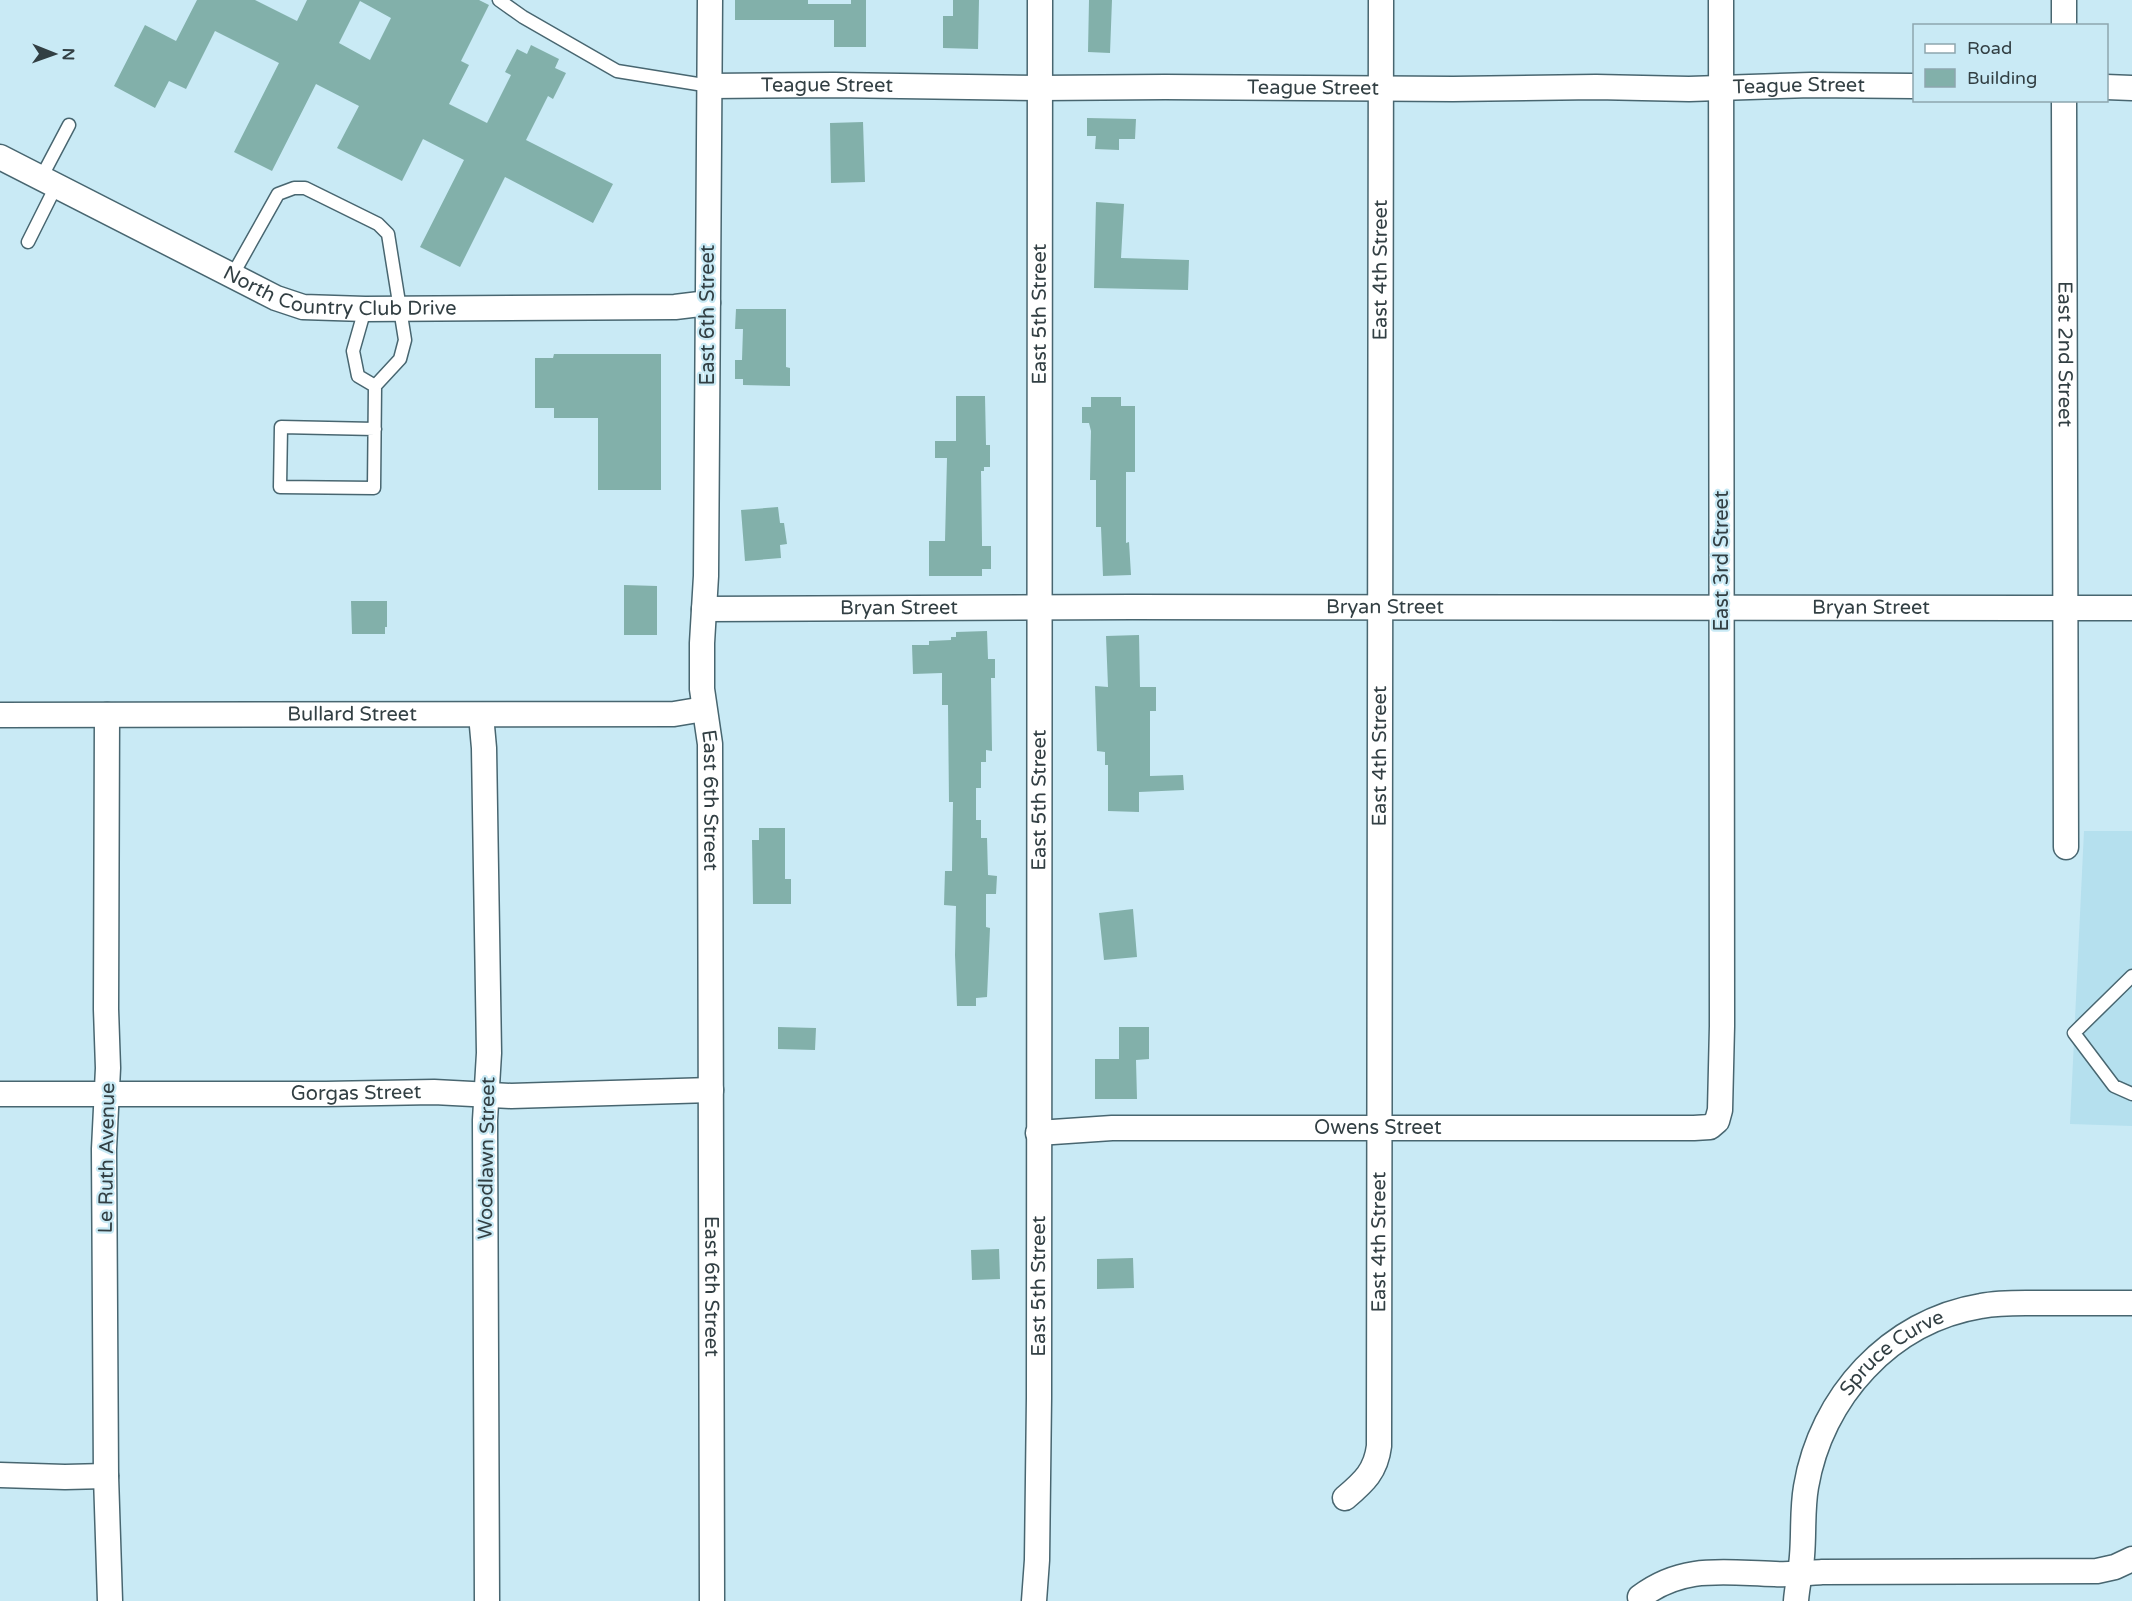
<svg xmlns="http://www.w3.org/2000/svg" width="2132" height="1601" font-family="'Varela Round',sans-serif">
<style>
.built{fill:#b5e0ee}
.building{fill:#82b0aa;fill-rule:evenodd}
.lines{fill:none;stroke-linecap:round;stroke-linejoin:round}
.lane-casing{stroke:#486670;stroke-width:15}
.street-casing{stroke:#486670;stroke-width:27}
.lane{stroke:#fff;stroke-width:12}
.street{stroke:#fff;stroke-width:24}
.labels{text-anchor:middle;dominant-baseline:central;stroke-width:4.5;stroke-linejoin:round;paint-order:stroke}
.street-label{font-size:20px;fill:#323f43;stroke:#c9eaf5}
</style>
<rect width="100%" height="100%" fill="#c9eaf5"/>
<!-- built -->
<path class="built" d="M 2084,831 L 2132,831 L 2132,1126 L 2070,1124 Z"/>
<!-- building -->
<path class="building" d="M 197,0 L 255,0 L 297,21 L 307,0 L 479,0 L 489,5 L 461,61 L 469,65 L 449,104 L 487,123 L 511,75 L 505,72 L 517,49 L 527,54 L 531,45 L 559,59 L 555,68 L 566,73 L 553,99 L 548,96 L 526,140 L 613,184 L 593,223 L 505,177 L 460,267 L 420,247 L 464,160 L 423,139 L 402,181 L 337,148 L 359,106 L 316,84 L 272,171 L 234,152 L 279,63 L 215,31 L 186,89 L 169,81 L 155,108 L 114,86 L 145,25 L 176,41 ZM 360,1 L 391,18 L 370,60 L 339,43 Z
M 735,0 L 808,0 L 808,4 L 851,4 L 851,0 L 866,0 L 866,47 L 834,47 L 834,20 L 735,20 Z
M 953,0 L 979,0 L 978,49 L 943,48 L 943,16 L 953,16 Z
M 1089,0 L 1112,0 L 1110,53 L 1088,52 Z
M 1087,118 L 1136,119 L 1135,139 L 1119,139 L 1119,150 L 1095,149 L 1096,136 L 1087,136 Z
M 863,122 L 865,182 L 831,183 L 830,123 Z
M 1096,202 L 1124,204 L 1121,258 L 1189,260 L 1188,290 L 1094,288 Z
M 736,309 L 786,309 L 786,367 L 790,368 L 790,386 L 743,385 L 743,379 L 735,379 L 735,360 L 742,360 L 743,329 L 735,329 Z
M 554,354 L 661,354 L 661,490 L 598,490 L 598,418 L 554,418 L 554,408 L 535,408 L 535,358 L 553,358 Z
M 956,396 L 985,396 L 986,445 L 990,445 L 990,467 L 984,467 L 984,471 L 981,471 L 982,541 L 982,546 L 991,546 L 991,569 L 982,569 L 982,576 L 929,576 L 929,541 L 945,541 L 947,458 L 935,458 L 935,441 L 956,441 Z
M 1091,397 L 1121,397 L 1121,406 L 1135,406 L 1135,472 L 1126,472 L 1126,543 L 1129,542 L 1131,575 L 1103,576 L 1101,527 L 1096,527 L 1096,480 L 1090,480 L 1091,431 L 1089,423 L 1082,423 L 1082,407 L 1091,407 Z
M 778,507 L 780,523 L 784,523 L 787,544 L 780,545 L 781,558 L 745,561 L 741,510 Z
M 624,585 L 657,586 L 657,635 L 624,635 Z
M 351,601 L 387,601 L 387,627 L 385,627 L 385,634 L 352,634 Z
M 987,631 L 988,659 L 995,659 L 995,678 L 991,678 L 992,751 L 986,750 L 986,762 L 981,762 L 981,788 L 976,788 L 976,820 L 981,820 L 981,838 L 987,838 L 988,875 L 997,876 L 996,894 L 986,894 L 986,927 L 990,928 L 987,997 L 976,998 L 976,1006 L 957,1006 L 955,955 L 956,906 L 944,905 L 945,871 L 952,871 L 953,802 L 949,802 L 948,705 L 942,705 L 942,673 L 913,674 L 912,645 L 929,645 L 929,641 L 951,640 L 951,637 L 956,637 L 956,632 Z
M 1139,635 L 1140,687 L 1156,687 L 1156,711 L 1150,711 L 1150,776 L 1183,775 L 1184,790 L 1139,792 L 1139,812 L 1108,811 L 1108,765 L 1105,765 L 1105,752 L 1097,751 L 1095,686 L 1108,687 L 1106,636 Z
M 759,828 L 785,828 L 785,879 L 791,879 L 791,904 L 753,904 L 752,840 L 759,840 Z
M 1133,909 L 1137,957 L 1104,960 L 1099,913 Z
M 778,1027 L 816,1028 L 815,1050 L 778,1049 Z
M 1119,1027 L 1149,1027 L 1149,1059 L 1136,1060 L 1137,1099 L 1095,1099 L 1095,1059 L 1119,1059 Z
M 999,1249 L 1000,1279 L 972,1280 L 971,1250 Z
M 1133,1258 L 1134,1288 L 1097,1289 L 1097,1259 Z"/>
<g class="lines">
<defs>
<path id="lane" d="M 499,0 L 523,17 L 617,71 L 710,86
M 41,178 L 69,125
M 28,242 L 56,186
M 232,276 L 278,194 L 294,188 L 305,188 L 378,224 L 388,234 L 405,340 L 400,359 L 375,386 L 358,376 L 353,351 L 365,309
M 375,429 L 281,427 L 280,487 L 374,488 L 375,386
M 2132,976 L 2074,1033 L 2114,1086 L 2132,1094"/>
<g id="street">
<path id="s1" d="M 710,0 L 706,576 L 702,643 L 702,689 L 710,744 L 712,1601"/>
<path d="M 2064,0 L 2064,26"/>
<path id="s2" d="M 710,86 L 834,85 L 1040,88 L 1165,87 L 1453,89 L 1596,87 L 1689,89 L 1811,85 L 1914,86"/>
<path d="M 2106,87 L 2132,88"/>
<path id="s3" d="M 2064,100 L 2066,847"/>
<path id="s4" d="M 0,157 L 276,298 L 303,307 L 365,309 L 675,307 L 708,303"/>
<path id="s5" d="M 704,609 L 1132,607 L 2132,608"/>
<path id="s6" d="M 0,715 L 674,714 L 704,709"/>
<path d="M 107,715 L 106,1009 L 108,1068 L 104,1149 L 106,1476 L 110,1601"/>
<path d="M 481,715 L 484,748 L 489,1053 L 485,1120 L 487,1601"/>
<path id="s7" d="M 0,1094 L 326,1094 L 434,1092 L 511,1096 L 711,1090"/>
<path id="s8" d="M 1038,1133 L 1112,1128 L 1694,1128 L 1710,1127 L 1717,1121 L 1720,1110 L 1722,1026 L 1721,0"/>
<path d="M 0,1475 L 65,1477 L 106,1476"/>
<path id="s9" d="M 1345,1498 C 1364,1482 1376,1471 1379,1446 L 1381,0"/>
<path d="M 1640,1597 C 1684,1564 1725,1573 1775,1574 C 1791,1575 1807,1573 1822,1572 L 2097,1571 L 2115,1567 L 2132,1559"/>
<path id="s10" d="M 1034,1601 L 1037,1560 L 1039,1398 L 1040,0"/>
<path id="s11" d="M 1796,1601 C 1797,1586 1801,1571 1802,1556 C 1804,1533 1802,1510 1806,1487 C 1821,1397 1890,1321 1981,1306 C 2001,1302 2021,1303 2041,1303 C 2071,1303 2102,1303 2132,1303"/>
</g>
</defs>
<!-- lane casing -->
<use href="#lane" class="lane-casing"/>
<!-- street casing -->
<use href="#street" class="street-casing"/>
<!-- lane -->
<use href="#lane" class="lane"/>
<!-- street -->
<use href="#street" class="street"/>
</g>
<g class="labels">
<!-- street labels -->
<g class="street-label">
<text stroke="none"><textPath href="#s2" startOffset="117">Teague Street</textPath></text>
<text stroke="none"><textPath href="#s2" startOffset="1089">Teague Street</textPath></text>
<text stroke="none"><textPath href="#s2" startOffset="603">Teague Street</textPath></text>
<text stroke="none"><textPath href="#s9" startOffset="1240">East 4th Street</textPath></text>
<text stroke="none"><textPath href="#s4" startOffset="372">North Country Club Drive</textPath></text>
<text transform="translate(708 315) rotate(-90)">East 6th Street</text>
<text stroke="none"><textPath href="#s10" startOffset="1287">East 5th Street</textPath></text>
<text stroke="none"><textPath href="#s3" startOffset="254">East 2nd Street</textPath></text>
<text transform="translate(1722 561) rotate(-90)">East 3rd Street</text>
<text stroke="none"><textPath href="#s5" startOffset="681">Bryan Street</textPath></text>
<text stroke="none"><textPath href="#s5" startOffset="1167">Bryan Street</textPath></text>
<text stroke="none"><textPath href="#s5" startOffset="195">Bryan Street</textPath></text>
<text stroke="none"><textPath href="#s6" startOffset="352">Bullard Street</textPath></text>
<text stroke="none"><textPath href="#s9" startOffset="754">East 4th Street</textPath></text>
<text stroke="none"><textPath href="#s1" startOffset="801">East 6th Street</textPath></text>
<text stroke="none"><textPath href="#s10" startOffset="801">East 5th Street</textPath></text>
<text stroke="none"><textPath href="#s7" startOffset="356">Gorgas Street</textPath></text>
<text stroke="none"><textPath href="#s8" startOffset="340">Owens Street</textPath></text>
<text transform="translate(107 1158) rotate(-89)">Le Ruth Avenue</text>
<text transform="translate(487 1158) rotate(-89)">Woodlawn Street</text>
<text stroke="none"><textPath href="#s9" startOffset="268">East 4th Street</textPath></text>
<text stroke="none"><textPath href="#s1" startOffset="1287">East 6th Street</textPath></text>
<text stroke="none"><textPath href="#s10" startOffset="315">East 5th Street</textPath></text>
<text stroke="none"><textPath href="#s11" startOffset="280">Spruce Curve</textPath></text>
</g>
</g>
<!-- legend -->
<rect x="1913" y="24" width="195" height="78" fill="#c9eaf5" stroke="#8da6ae" stroke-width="1.5"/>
<rect x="1925" y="44" width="30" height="9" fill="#ffffff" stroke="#8da6ae" stroke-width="1.5"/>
<text x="1967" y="54" font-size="18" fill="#323f43">Road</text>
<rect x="1925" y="69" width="30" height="18" fill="#82b0aa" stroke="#8da6ae" stroke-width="1.5"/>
<text x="1967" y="84" font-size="18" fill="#323f43">Building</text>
<!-- north arrow -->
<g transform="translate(54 54) rotate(91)" stroke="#c9eaf5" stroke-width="4.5" paint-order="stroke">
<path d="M0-4.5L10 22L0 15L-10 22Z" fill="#323f43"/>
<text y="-9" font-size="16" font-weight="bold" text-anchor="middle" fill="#323f43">N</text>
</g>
</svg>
